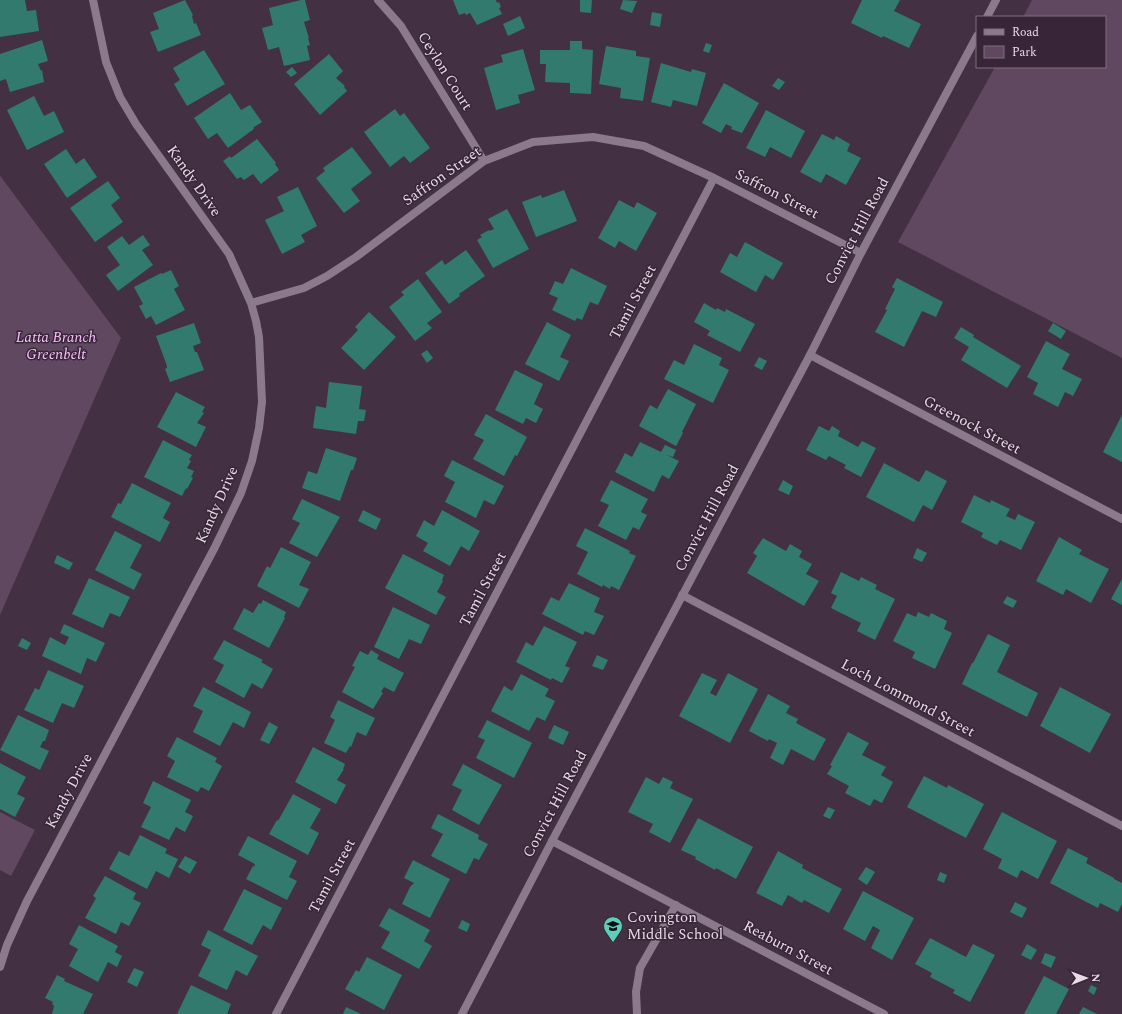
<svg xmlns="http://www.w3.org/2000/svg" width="1122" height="1014" font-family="Spectral,serif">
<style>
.green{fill:#614861}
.building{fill:#327a6d}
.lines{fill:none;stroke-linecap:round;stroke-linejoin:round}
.service{stroke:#8b7a8b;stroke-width:8}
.minor{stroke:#8b7a8b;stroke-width:8}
.tertiary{stroke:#8b7a8b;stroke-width:8}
.labels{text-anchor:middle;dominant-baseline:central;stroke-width:3;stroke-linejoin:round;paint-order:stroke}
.street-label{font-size:15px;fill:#e7dbe7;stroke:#382638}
.park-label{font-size:15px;font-style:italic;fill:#fcc0fc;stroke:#382638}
.poi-label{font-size:15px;fill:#e7dbe7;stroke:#382638;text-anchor:start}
</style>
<rect width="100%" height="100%" fill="#433043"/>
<!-- green -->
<path class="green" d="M 1032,0 L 1122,0 L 1122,358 L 898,242 L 995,67 L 1105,67 L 1105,17 L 1023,17 Z
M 0,175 L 1,177 L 121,338 L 0,615 Z
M 0,812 L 35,830 L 11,876 L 0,870 Z"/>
<!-- building -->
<path class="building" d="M 0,0 L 25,0 L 27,11 L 36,10 L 39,31 L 0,37 Z
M 185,0 L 193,15 L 192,16 L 194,24 L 196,23 L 201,35 L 158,52 L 150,32 L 159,29 L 153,13 Z
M 301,0 L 305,0 L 310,20 L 304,22 L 309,38 L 308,38 L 310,45 L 307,46 L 310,60 L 284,66 L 279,47 L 268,50 L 262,28 L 273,25 L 269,8 Z
M 453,0 L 496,0 L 497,3 L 499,2 L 501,7 L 499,8 L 502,14 L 477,25 L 470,13 L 466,15 L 465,13 L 459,15 Z
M 580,0 L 592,0 L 591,13 L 580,12 Z
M 623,0 L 637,1 L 632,13 L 620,9 Z
M 862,0 L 900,0 L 894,11 L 921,24 L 909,48 L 883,36 L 882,38 L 851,23 Z
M 652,12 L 662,14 L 660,27 L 650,25 Z
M 520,16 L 525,28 L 508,36 L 503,24 Z
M 42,40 L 48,61 L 38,64 L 41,71 L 42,70 L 44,82 L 10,92 L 6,79 L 0,81 L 0,54 Z
M 570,41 L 582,41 L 582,49 L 593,50 L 591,94 L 570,93 L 570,83 L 545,82 L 546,64 L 540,64 L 540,50 L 570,50 Z
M 706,43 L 712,45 L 709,53 L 703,51 Z
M 606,46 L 636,51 L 636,56 L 650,58 L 643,101 L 620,98 L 621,88 L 599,84 Z
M 523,49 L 535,90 L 518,95 L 520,103 L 496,110 L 484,68 L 503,62 L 501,55 Z
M 204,50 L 225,84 L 187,106 L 174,84 L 180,80 L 173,68 Z
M 329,54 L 343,71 L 336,78 L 345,86 L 344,87 L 347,91 L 320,115 L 294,84 Z
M 661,63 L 691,72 L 692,69 L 706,73 L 697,106 L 673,100 L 671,107 L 651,102 Z
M 292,67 L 297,73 L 291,77 L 286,72 Z
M 778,78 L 785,82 L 779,90 L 772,86 Z
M 724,83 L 759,103 L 742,133 L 731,129 L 732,127 L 726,124 L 721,133 L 702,123 Z
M 230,93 L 241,110 L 250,105 L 262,122 L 253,128 L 254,129 L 228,148 L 217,133 L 208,139 L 194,118 Z
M 34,96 L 44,116 L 54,111 L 64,132 L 27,150 L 7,110 Z
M 395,109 L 400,116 L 404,113 L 430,148 L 410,163 L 404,156 L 390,167 L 364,132 Z
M 766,110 L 805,131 L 791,158 L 770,147 L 765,157 L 746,148 Z
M 822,134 L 834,140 L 836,136 L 850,144 L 847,151 L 861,158 L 846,185 L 826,174 L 821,183 L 800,172 Z
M 257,139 L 276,163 L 275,164 L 279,170 L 261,184 L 253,174 L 244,180 L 241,177 L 237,179 L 223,161 L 230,156 L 231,158 Z
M 352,147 L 372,173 L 351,189 L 360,201 L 344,213 L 316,178 L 325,171 L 323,168 Z
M 66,149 L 76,164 L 84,158 L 97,177 L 67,198 L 44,164 Z
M 108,181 L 120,198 L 111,205 L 123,222 L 95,242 L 70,208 Z
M 298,187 L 317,226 L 301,235 L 305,242 L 282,254 L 265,220 L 284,211 L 277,197 Z
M 564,190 L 577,221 L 536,237 L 522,202 L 541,195 L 542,198 Z
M 619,200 L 634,208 L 637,202 L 657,213 L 636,251 L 619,241 L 615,248 L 598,238 Z
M 507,209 L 529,249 L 493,268 L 477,240 L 482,237 L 480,235 L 489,230 L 489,231 L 494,229 L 488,219 Z
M 143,235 L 150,245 L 142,250 L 153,265 L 118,291 L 106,275 L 120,265 L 107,247 L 122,236 L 129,245 Z
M 745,242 L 783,263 L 773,280 L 765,275 L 756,292 L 720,272 L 730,253 L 737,257 Z
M 466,250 L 485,276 L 459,294 L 460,296 L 449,304 L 425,273 L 442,260 L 445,265 Z
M 571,268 L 607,286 L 598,305 L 590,302 L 582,320 L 577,318 L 575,321 L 552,310 L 558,298 L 549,294 L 555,281 L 563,284 Z
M 171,270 L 179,286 L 174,289 L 185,310 L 156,325 L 151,316 L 146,319 L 139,306 L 143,304 L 134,287 L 161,273 L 162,274 Z
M 897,278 L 943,302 L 936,317 L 922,311 L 904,347 L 875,332 L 887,310 L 885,309 L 895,289 L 892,287 Z
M 418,279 L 442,312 L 427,323 L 432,328 L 415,341 L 389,307 L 404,295 L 401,292 Z
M 704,303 L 716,310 L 717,308 L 725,312 L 726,309 L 755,324 L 740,352 L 707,335 L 710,331 L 694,322 Z
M 369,312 L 396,337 L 364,370 L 341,348 L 358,330 L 355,327 Z
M 547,322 L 571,335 L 560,357 L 569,361 L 559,381 L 525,364 Z
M 194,323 L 201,343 L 193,346 L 195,352 L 197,352 L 204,370 L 170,382 L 165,369 L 167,368 L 167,366 L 156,336 Z
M 1053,323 L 1066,331 L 1061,339 L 1048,331 Z
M 961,327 L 974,335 L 973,337 L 1021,366 L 1007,388 L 961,360 L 969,347 L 954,338 Z
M 1046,341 L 1070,354 L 1062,369 L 1082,379 L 1073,396 L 1065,392 L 1058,407 L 1033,394 L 1038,383 L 1027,377 Z
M 694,344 L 722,358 L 719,365 L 729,370 L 713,403 L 664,379 L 674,360 L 684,365 Z
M 427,350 L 433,358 L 427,363 L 421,354 Z
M 759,357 L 767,361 L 762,370 L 754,366 Z
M 515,370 L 543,384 L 534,404 L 543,409 L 536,423 L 526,418 L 523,424 L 495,410 Z
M 329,382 L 362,386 L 359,409 L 366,410 L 364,421 L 358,421 L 356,434 L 313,428 L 316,406 L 326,408 Z
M 668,389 L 696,404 L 682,432 L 683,433 L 676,446 L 639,426 L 650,405 L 657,409 Z
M 176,392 L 205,407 L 202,412 L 204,413 L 197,423 L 206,427 L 196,447 L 157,427 Z
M 486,414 L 527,437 L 517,456 L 515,455 L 514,457 L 504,476 L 473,459 L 484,440 L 474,435 Z
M 1122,415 L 1122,462 L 1103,452 Z
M 819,426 L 829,431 L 832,426 L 840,431 L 838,436 L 858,447 L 862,441 L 876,448 L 861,477 L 844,468 L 846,465 L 829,456 L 826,460 L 806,450 Z
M 163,440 L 192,455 L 189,460 L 191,461 L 187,468 L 194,471 L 191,477 L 193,478 L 187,489 L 186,488 L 182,496 L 144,477 Z
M 640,442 L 661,452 L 665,445 L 676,450 L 673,457 L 667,455 L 679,461 L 669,479 L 662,475 L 654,492 L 615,472 L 625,453 L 632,457 Z
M 326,448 L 357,458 L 353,470 L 351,470 L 340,501 L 302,488 L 308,471 L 317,474 Z
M 452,460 L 504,486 L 494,505 L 484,500 L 476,518 L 445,502 L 455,482 L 444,476 Z
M 884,463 L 919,482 L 926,470 L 947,481 L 932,510 L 923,505 L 914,522 L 866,497 Z
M 611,480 L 648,499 L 641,512 L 647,515 L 639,530 L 633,527 L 626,540 L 598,526 L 609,505 L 600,501 Z
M 783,480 L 793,486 L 789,495 L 778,490 Z
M 132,483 L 171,503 L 163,518 L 170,522 L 160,542 L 111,517 L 118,503 L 121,504 Z
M 974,495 L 990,503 L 991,500 L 1010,509 L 1006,516 L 1015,520 L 1018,514 L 1035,522 L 1021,550 L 1000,540 L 997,545 L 981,537 L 983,533 L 961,522 Z
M 302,499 L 340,517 L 317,557 L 289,543 L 300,523 L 292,519 Z
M 363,510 L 381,519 L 376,530 L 358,521 Z
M 442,510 L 480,531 L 469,551 L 461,546 L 450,566 L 423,551 L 428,543 L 416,536 L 424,520 L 434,526 Z
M 585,528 L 630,551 L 629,553 L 636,556 L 619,590 L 611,586 L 610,589 L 603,585 L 602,587 L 577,574 L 588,552 L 576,546 Z
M 115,531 L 142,545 L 130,568 L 142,574 L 134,590 L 95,570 Z
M 1059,537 L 1082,550 L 1079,554 L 1109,569 L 1091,603 L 1066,589 L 1063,595 L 1036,581 Z
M 763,538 L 786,551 L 790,544 L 802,551 L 799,557 L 812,564 L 806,574 L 819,581 L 804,606 L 747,573 L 757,556 L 753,553 Z
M 281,547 L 311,562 L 299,585 L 309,589 L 299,608 L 257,586 L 267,566 L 270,568 Z
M 917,548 L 927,553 L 922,562 L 913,558 Z
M 403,554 L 444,575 L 442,580 L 443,581 L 437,592 L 446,597 L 436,615 L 385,588 Z
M 57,555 L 73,563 L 69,570 L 54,563 Z
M 841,572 L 859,581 L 861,577 L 877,585 L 875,589 L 895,599 L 875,640 L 857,631 L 861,623 L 831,608 L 837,596 L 831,593 Z
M 89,578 L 130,597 L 120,617 L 110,613 L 103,628 L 72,614 Z
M 1122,579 L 1122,605 L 1111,599 Z
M 569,583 L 600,598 L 594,612 L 604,616 L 594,635 L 585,631 L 583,635 L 542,614 L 551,597 L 559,601 Z
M 1007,596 L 1017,601 L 1013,608 L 1003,603 Z
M 263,600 L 286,612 L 284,617 L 285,618 L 269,648 L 233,629 L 244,608 L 253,613 L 259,603 L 261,604 Z
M 393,607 L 430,625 L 421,644 L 409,639 L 399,659 L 374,647 Z
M 918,612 L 929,617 L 931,613 L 947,621 L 944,629 L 952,633 L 935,669 L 912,658 L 915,652 L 893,641 L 907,613 L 916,617 Z
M 64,624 L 105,643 L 96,662 L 87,658 L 81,674 L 42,656 L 50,637 L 65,645 L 69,637 L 60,633 Z
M 544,626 L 577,642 L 565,666 L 570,668 L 562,683 L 552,678 L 551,680 L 516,662 L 526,642 L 533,646 Z
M 988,634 L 1010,645 L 997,672 L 1038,693 L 1027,717 L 962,684 L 972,663 L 973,663 Z
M 22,638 L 31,643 L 27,650 L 18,646 Z
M 224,640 L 263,660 L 261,662 L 273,669 L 262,689 L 252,683 L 244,698 L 215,682 L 224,665 L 213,659 Z
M 371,650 L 379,655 L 377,659 L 404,673 L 394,692 L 384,687 L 381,692 L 383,693 L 373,709 L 342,692 L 355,667 L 352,666 L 360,651 L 368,655 Z
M 597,655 L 608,660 L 603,670 L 592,666 Z
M 48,670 L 84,686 L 74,708 L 62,703 L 53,723 L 24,710 L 35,688 L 39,690 Z
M 702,673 L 717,680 L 710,693 L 716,696 L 728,673 L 758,689 L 730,743 L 679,716 Z
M 521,674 L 549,689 L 545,696 L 555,701 L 545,721 L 537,717 L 529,731 L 491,711 L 504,686 L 512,691 Z
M 203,687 L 251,712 L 244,728 L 233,722 L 220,746 L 193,732 L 203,711 L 193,706 Z
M 1060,687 L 1111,714 L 1090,753 L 1040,726 Z
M 768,694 L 790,706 L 786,713 L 798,719 L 796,723 L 826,739 L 814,761 L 791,749 L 783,765 L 770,758 L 777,743 L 769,739 L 768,741 L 749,731 Z
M 338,700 L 375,718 L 366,736 L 357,732 L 351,747 L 350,746 L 346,753 L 324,743 L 335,720 L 330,717 Z
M 18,715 L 49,730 L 45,741 L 43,741 L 40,747 L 49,751 L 40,770 L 0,750 Z
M 487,720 L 532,743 L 514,778 L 476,758 L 485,740 L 478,737 Z
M 269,722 L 278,727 L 269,744 L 260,740 Z
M 554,725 L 569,732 L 563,745 L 548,738 Z
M 848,732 L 869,743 L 862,755 L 886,767 L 881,775 L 893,782 L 882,803 L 874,799 L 870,806 L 845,793 L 849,786 L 827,774 L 832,766 L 830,765 Z
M 177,737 L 217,758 L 215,762 L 222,766 L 209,791 L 201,787 L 198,792 L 167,777 L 175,761 L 167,756 Z
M 313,747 L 345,764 L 343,769 L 344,769 L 337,780 L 346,785 L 336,804 L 295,782 Z
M 0,763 L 26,777 L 17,794 L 25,798 L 15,817 L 0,809 Z
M 463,764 L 502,785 L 479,825 L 452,810 L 462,790 L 452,785 Z
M 924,776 L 947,788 L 948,785 L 984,804 L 966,838 L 907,807 Z
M 646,777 L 659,784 L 663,777 L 673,782 L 670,788 L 693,799 L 670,843 L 649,832 L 653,824 L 628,812 Z
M 153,781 L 191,800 L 185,812 L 193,816 L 185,832 L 176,827 L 169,840 L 141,827 L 151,807 L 143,803 Z
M 293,794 L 321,809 L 310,828 L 319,833 L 308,855 L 269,834 L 277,820 L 278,821 Z
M 828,807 L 835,810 L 830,819 L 823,816 Z
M 1002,812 L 1057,841 L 1038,879 L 1021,870 L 1017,878 L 998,868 L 1002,859 L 983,849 Z
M 438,814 L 479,835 L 478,839 L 488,844 L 479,860 L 474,858 L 466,874 L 431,856 L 443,834 L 431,828 Z
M 698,818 L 753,847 L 736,879 L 716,868 L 715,870 L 695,859 L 696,857 L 681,850 Z
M 140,835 L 167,849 L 165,853 L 178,859 L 169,878 L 156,871 L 147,889 L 109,869 L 119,851 L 129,856 Z
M 248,836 L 297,861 L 289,877 L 297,881 L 287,900 L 246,879 L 253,866 L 254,867 L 255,864 L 238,855 Z
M 1068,848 L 1088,858 L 1086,863 L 1114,878 L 1114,879 L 1122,883 L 1122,904 L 1118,912 L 1100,903 L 1098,908 L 1050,883 Z
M 778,851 L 803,865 L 802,868 L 842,889 L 829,913 L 804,900 L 802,903 L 788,895 L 782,906 L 756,893 Z
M 185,856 L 197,862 L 190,874 L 178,867 Z
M 413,860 L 450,879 L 430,918 L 402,904 L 410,887 L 414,883 L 404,878 Z
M 866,867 L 875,872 L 867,885 L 858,879 Z
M 940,872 L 947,875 L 944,883 L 937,880 Z
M 105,876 L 136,893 L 133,899 L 141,903 L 129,926 L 121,922 L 116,934 L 85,918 L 96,898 L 93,896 Z
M 244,889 L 282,908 L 271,930 L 263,925 L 252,945 L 223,930 Z
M 863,891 L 914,918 L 892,960 L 871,948 L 880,930 L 873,926 L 865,941 L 843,929 Z
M 1015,902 L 1027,908 L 1022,918 L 1010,912 Z
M 389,908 L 430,930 L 424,941 L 432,946 L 419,969 L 381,948 L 390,932 L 379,926 Z
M 462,920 L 470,924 L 467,932 L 458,928 Z
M 79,925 L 118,946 L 115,952 L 122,956 L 117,967 L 108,962 L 98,982 L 69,966 L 78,949 L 69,944 Z
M 208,930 L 258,956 L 247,976 L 236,970 L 227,990 L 198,976 L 211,950 L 201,945 Z
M 930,938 L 966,957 L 973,944 L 995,955 L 970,1002 L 953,993 L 955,990 L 930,977 L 932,973 L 915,964 Z
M 1027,944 L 1037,950 L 1031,960 L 1021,955 Z
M 1045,953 L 1056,957 L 1051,968 L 1041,963 Z
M 367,957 L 402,975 L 384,1010 L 345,989 L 356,970 L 359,972 Z
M 134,968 L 144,972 L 137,987 L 127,982 Z
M 57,975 L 65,979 L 64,981 L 93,994 L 83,1014 L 52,1014 L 54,1006 L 52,1004 L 53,1002 L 45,998 Z
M 1044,976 L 1069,989 L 1056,1014 L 1024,1014 Z
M 191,985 L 231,1004 L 227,1014 L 177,1014 Z
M 1091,985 L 1097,988 L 1094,995 L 1088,991 Z
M 346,1007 L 361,1014 L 343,1014 Z
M 1083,1007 L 1097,1014 L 1079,1014 Z"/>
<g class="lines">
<!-- service -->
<path class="service" d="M 637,1014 L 636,992 L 640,968 L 676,905"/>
<!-- minor -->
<path class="minor" d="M 378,0 L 401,26 L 484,161
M 251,303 L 304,288 L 327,276 L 356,257 L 484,161 L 533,142 L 593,137 L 644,146 L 714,178 L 861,253
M 810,355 L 1122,519
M 682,595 L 1122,826
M 552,841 L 884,1014
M 0,967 L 7,945 L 27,901 L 215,547 L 241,493 L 252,461 L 259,428 L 262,402 L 259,337 L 256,321 L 251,303 L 229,254 L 136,124 L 120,97 L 106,62 L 93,0
M 276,1014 L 714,178"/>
<!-- tertiary -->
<path class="tertiary" d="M 987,17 L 996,0
M 462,1014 L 552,841 L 810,355 L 861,253 L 977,36"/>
</g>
<!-- icons -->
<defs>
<symbol id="school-pin" viewBox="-11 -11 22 30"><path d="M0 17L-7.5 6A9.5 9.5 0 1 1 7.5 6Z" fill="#5cceba" stroke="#382638"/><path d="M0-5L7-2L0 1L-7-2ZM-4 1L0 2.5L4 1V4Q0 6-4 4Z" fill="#111"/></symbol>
</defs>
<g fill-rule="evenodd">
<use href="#school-pin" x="602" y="915" width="22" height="30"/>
</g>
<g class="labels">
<!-- street labels -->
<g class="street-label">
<text transform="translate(445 71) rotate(58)">Ceylon Court</text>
<text transform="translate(442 176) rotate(-35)">Saffron Street</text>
<text transform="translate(194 181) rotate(55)">Kandy Drive</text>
<text transform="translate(777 194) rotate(27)">Saffron Street</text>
<text transform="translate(857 231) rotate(-62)">Convict Hill Road</text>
<text transform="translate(633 302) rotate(-62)">Tamil Street</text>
<text transform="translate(972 425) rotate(28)">Greenock Street</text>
<text transform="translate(217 505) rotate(-66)">Kandy Drive</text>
<text transform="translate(707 518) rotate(-62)">Convict Hill Road</text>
<text transform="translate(483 589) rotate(-62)">Tamil Street</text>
<text transform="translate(908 698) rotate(28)">Loch Lommond Street</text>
<text transform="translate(69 791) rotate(-62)">Kandy Drive</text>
<text transform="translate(555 804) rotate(-62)">Convict Hill Road</text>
<text transform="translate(332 876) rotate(-62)">Tamil Street</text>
<text transform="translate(788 948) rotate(28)">Reaburn Street</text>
</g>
<!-- park labels -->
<g class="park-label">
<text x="56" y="337">Latta Branch<tspan x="56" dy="17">Greenbelt</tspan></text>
</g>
<!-- poi labels -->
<g class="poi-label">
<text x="627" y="917">Covington<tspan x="627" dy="17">Middle School</tspan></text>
</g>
</g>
<!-- legend -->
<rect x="976" y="16" width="130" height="52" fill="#382638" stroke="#7e6e7e"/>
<rect x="984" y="29" width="20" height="6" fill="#8b7a8b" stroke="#7e6e7e"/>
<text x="1012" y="36" font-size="12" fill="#e7dbe7">Road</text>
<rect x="984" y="46" width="20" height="12" fill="#614861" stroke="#7e6e7e"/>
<text x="1012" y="56" font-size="12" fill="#e7dbe7">Park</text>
<!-- north arrow -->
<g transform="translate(1086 978) rotate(89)" stroke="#382638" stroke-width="3" paint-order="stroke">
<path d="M0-3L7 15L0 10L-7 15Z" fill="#e7dbe7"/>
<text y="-6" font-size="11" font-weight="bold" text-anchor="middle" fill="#e7dbe7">N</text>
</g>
</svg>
